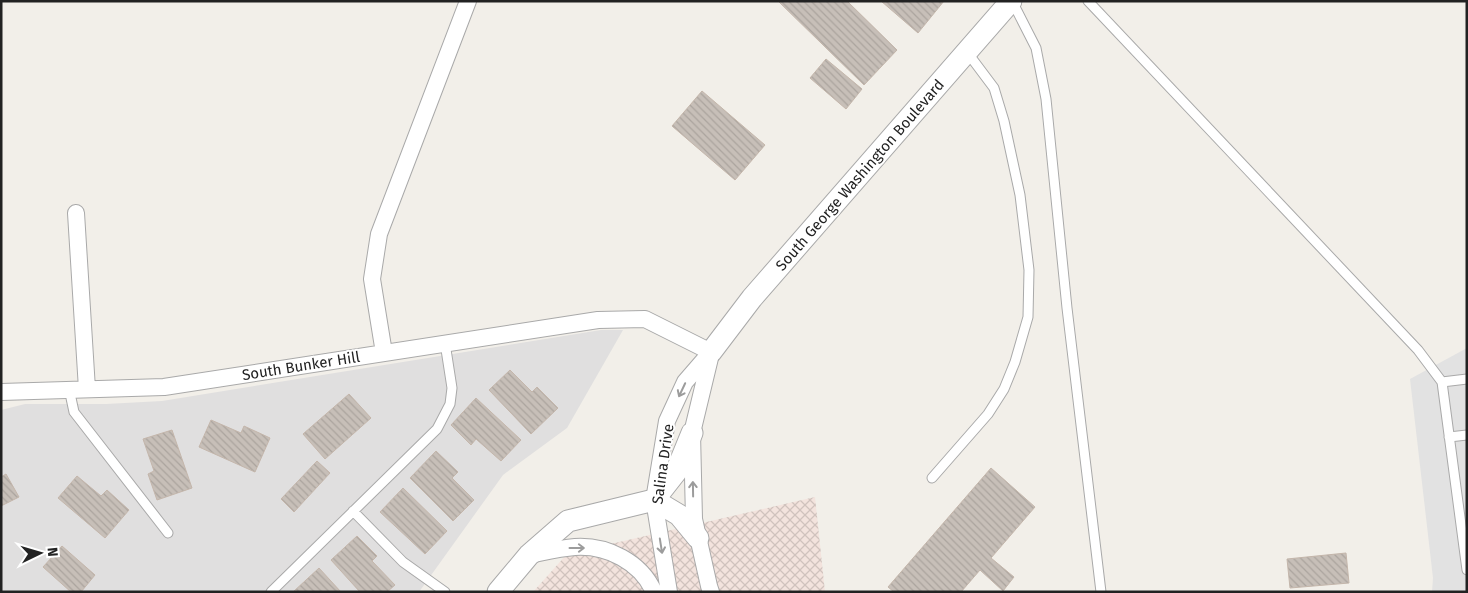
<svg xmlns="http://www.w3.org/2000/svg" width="1468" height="593" font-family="'Fira Sans',sans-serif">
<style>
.residential{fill:#e0dfdf}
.military{fill:url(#military-cross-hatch)}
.parking{fill:#e2e2e2}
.building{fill:url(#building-back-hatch);stroke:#c4b6ab}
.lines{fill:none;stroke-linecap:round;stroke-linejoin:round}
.service-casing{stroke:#a9a9a9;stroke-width:11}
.minor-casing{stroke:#a9a9a9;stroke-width:18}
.tertiary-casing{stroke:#a9a9a9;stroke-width:23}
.service{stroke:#fff;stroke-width:9}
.minor{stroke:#fff;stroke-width:16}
.tertiary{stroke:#fff;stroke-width:21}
.oneway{stroke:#9c9c9c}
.labels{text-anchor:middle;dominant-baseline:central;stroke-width:4;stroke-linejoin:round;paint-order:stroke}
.street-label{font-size:15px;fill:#222;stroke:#fff}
</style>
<defs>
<pattern id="military-cross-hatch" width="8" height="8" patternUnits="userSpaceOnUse" patternTransform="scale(1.25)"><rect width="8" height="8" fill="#f3e3dd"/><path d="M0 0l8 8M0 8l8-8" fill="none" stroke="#d0c2bd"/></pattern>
<pattern id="building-back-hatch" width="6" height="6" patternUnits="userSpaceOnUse" patternTransform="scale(1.25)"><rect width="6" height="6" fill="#c7bfb8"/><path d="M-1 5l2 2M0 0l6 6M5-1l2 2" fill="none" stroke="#aba49e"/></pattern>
</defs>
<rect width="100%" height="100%" fill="#f2efe9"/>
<!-- residential -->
<path class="residential" d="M 601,330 L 623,330 L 567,428 L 503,475 L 419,592 L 1,592 L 1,410 L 25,404 L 106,404 L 162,401 Z"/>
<!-- military -->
<path class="military" d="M 815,497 L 825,592 L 533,592 L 567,554 Z"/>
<!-- parking -->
<path class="parking" d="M 1467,348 L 1467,592 L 1432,592 L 1433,578 L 1410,379 Z"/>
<!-- building -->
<path class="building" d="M 778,1 L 813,1 L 815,3 L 816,1 L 847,1 L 897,50 L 864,85 Z
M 881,1 L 944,1 L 918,33 Z
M 826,59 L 862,89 L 846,109 L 810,78 Z
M 702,91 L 765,145 L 735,180 L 672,126 Z
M 510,370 L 532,392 L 537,387 L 558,408 L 531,434 L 489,390 Z
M 349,394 L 371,418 L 325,459 L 303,434 Z
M 476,398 L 521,440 L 501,461 L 476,439 L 471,445 L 451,425 Z
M 211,420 L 241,433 L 244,426 L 270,438 L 255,472 L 199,447 Z
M 172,430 L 192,488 L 157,500 L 148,474 L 154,471 L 143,439 Z
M 436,451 L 458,472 L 452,478 L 474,500 L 453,521 L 410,478 Z
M 317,461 L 330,473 L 294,512 L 281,499 Z
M 991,468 L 1035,507 L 991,558 L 1014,577 L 1003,591 L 980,570 L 961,592 L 894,592 L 888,587 Z
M 6,474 L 19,497 L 1,506 L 1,477 Z
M 77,476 L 101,496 L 107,490 L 129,510 L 105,538 L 58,498 Z
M 403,488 L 447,531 L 425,554 L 380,512 Z
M 357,536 L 377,556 L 372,561 L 395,585 L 387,592 L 360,592 L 331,560 Z
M 62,546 L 95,575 L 81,592 L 71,592 L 43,567 Z
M 1346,553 L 1349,583 L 1290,588 L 1287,559 Z
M 319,568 L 341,592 L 293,592 Z"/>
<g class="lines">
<defs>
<path id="service" d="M 1012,1 L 1036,48 L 1046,99 L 1067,308 L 1101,592
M 1088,1 L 1418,350 L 1442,382 L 1467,570
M 1442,382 L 1467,379
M 71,389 L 71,398 L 74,412 L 168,533
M 1449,437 L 1467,435
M 932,478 L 988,414 L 1004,389 L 1015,362 L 1028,317 L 1029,270 L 1020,195 L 1004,121 L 994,88 L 967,52
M 353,511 L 403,562 L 445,592
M 271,592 L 437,429 L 450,404 L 452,388 L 445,343"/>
<path id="minor" d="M 76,213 L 87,389
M 384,353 L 372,279 L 379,234 L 468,1
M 711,354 L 692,433 L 694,519 L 709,586 L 711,592
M 1,392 L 164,387 L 598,320 L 645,319 L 711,352
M 529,555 C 544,552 560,548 575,547 C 607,545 641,562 654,592
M 669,592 L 654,500 L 667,421 L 685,382 L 711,352"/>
<path id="tertiary" d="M 711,352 L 752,298 L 1011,1
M 654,500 L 679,515 L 698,538
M 498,592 L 529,555 L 568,521 L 654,500 L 676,472 L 692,433"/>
</defs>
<!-- service casing -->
<use href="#service" class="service-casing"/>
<!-- minor casing -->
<use href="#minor" class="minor-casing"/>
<!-- tertiary casing -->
<use href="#tertiary" class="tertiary-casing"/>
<!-- service -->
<use href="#service" class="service"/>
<!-- minor -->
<use href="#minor" class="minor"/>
<!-- tertiary -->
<use href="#tertiary" class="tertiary"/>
</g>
<!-- one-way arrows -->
<defs><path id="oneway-shaft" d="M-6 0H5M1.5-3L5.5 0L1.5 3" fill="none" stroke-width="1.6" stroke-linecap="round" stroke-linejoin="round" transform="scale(1.25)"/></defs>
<g class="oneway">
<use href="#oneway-shaft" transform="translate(682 390) rotate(115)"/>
<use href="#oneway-shaft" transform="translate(693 489) rotate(-91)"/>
<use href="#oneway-shaft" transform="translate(661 546) rotate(81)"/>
<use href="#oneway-shaft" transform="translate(577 548)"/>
</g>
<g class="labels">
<!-- street labels -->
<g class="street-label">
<text transform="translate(860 175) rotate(-49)">South George Washington Boulevard</text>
<text transform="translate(301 366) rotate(-9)">South Bunker Hill</text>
<text transform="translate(663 464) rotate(-82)">Salina Drive</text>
</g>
</g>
<!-- border -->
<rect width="1468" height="593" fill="none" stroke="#222222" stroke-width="5"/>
<!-- north arrow -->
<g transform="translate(40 553) rotate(85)" stroke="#ffffff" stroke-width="4" paint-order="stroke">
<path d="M0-4L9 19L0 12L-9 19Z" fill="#222222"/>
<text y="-8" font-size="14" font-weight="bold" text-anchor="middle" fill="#222222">N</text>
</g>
</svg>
